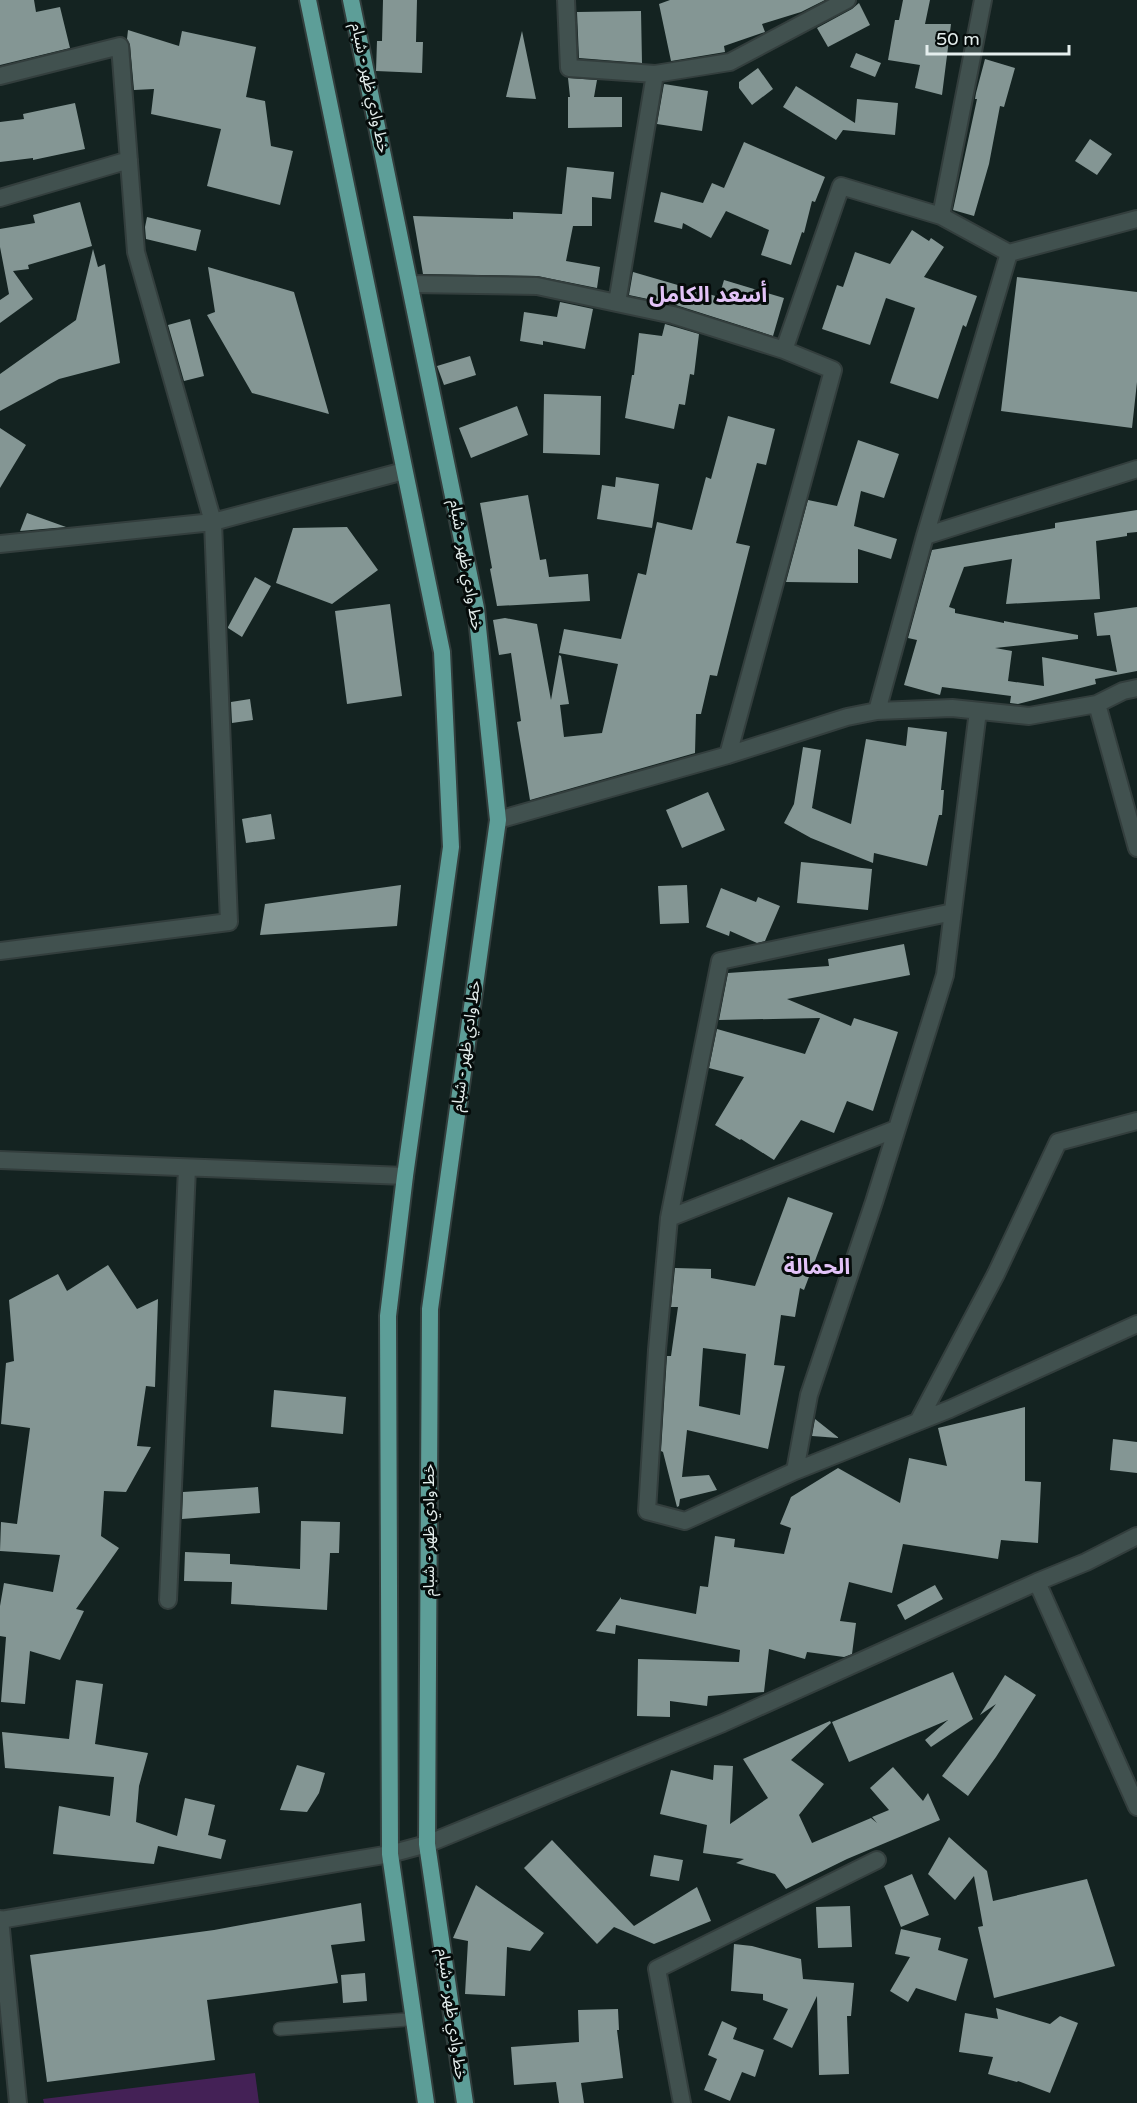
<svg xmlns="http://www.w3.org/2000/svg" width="1137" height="2103" font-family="'Varela Round','Noto Sans Arabic',sans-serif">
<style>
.green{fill:#442156}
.building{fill:#849694;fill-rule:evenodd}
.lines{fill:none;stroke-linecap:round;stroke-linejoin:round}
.service-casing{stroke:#333e3d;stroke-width:15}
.minor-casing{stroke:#333e3d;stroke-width:20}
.primary-casing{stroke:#333e3d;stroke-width:20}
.service{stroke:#41514f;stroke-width:12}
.minor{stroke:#41514f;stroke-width:16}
.primary{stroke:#5d9e98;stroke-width:16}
.labels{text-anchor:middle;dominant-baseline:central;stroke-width:6;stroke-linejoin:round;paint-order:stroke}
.street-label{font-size:16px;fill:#e4eeed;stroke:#050b0a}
.district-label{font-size:22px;font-weight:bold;fill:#e3c3f8;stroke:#050b0a}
</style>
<rect width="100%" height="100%" fill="#142321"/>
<!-- green -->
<path class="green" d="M 255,2073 L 259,2103 L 44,2103 L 43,2099 Z"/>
<!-- building -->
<path class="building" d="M 0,0 L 34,0 L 36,12 L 60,7 L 70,48 L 0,65 Z
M 383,0 L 417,0 L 416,42 L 423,42 L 422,73 L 376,71 L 377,41 L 382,41 Z
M 670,0 L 825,0 L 801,12 L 762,24 L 765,32 L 724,46 L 725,52 L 671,61 L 659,4 Z
M 903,0 L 930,0 L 925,24 L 951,24 L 942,95 L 915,88 L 920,65 L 888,60 L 895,20 L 899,20 Z
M 859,3 L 870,25 L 828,47 L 817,28 L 852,9 Z
M 641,11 L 642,63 L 579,58 L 577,12 Z
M 128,30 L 179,46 L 182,31 L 256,47 L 246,97 L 265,101 L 271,146 L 293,151 L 280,205 L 207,186 L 221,129 L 151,114 L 154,89 L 134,90 L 130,45 L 127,39 Z
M 522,31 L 536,99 L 506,97 Z
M 856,53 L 881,63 L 875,77 L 850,67 Z
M 985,59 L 1015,68 L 1004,107 L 1000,106 L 989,164 L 974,216 L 953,210 L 977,99 L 975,99 L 976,93 Z
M 758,68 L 773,89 L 752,105 L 739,88 L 739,82 Z
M 568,78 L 597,80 L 594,97 L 622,97 L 622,127 L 568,128 L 568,97 L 570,97 Z
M 664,84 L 708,91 L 702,131 L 657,124 Z
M 796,86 L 855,123 L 857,99 L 898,103 L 895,135 L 843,130 L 836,140 L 783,107 Z
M 75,103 L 85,149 L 33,160 L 33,158 L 0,162 L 0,122 L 24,119 L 23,114 Z
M 1090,139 L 1112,154 L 1097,175 L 1075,161 Z
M 744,142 L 825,177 L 815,202 L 812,201 L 804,233 L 802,232 L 791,265 L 761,255 L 769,230 L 726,211 L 711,238 L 683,223 L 682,229 L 654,222 L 661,192 L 703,203 L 712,183 L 724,188 Z
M 567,167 L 614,172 L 611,199 L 592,197 L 592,226 L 573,226 L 566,261 L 600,267 L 597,288 L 537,276 L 423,274 L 413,216 L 513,219 L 513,212 L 562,214 Z
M 80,202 L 92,246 L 28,265 L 29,269 L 13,271 L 33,299 L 0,323 L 0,300 L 9,294 L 0,247 L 0,229 L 35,223 L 33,215 Z
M 147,217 L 201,230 L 196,251 L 146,239 L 145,227 Z
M 912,230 L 929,241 L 931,238 L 944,247 L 924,277 L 977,296 L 966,327 L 963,325 L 938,399 L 890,383 L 915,308 L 886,298 L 870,345 L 822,329 L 837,285 L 843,287 L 855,252 L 890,264 Z
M 93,249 L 98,267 L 105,264 L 120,363 L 59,379 L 0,411 L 0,374 L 76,320 Z
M 208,267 L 294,292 L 329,414 L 252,393 L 207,315 L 215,312 Z
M 633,272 L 719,297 L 724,280 L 784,298 L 773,336 L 676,305 L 629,295 Z
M 1017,277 L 1137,292 L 1137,382 L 1132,428 L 1001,411 Z
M 560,302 L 593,309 L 585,349 L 543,341 L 543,345 L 520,341 L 524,312 L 557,317 Z
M 190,319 L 204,376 L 184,381 L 168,325 Z
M 665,324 L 699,334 L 694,375 L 690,374 L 685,405 L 679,404 L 674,429 L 625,418 L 632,375 L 634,375 L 639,333 L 662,336 Z
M 470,356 L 476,375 L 444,385 L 437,366 Z
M 544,394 L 601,396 L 600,455 L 543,453 Z
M 517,406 L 528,435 L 471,458 L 459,428 Z
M 728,416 L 775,429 L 766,465 L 757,463 L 736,543 L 750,546 L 717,676 L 710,675 L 701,714 L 696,714 L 695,753 L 530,800 L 517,722 L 521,721 L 511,653 L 499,655 L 493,620 L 505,618 L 537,624 L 551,700 L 559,655 L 561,656 L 569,704 L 560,705 L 564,737 L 602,733 L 618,664 L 559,653 L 564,629 L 621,639 L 638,573 L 646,575 L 657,522 L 692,530 L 706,477 L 711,479 Z
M 0,428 L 26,445 L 0,488 Z
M 858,440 L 899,454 L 884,498 L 861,491 L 854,526 L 897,539 L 891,559 L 858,549 L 858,583 L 786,582 L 808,500 L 837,506 Z
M 616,477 L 659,484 L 652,528 L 597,519 L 602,485 L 615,487 Z
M 528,495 L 540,560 L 546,559 L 549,577 L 588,574 L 590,601 L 497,606 L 490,569 L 492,568 L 480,503 Z
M 1137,510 L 1137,532 L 1127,533 L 1127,536 L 1096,541 L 1100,599 L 1006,604 L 1012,559 L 964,567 L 949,607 L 955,609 L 955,613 L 1004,623 L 1004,621 L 1078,635 L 1078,639 L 995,648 L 1012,651 L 1008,681 L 1044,686 L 1042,657 L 1117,672 L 1110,635 L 1097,636 L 1094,613 L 1137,607 L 1137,671 L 1095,679 L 1096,684 L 1018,704 L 1010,703 L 1011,696 L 942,687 L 940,695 L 904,685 L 917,640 L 908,638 L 932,550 L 1055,528 L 1055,523 Z
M 27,513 L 66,527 L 20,531 Z
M 347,527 L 378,570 L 332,604 L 276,583 L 293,528 Z
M 255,577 L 271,586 L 242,637 L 228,628 L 228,627 Z
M 390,604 L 402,696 L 347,704 L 335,611 Z
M 250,699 L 253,720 L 232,723 L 231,702 Z
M 908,727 L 947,732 L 941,790 L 944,790 L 942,815 L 939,815 L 927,866 L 874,853 L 873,863 L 811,838 L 784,823 L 794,804 L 803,747 L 821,750 L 812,808 L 851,824 L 866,739 L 906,746 Z
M 708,792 L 725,830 L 682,848 L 666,810 Z
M 271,814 L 275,839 L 246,843 L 242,819 Z
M 801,862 L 872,869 L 868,910 L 797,903 Z
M 401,885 L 397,926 L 260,935 L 265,904 Z
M 687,885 L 689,923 L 660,924 L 658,886 Z
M 721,888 L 756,902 L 758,897 L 780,906 L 765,941 L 757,943 L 730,931 L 729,936 L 706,927 Z
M 904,944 L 910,975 L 787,999 L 851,1026 L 854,1018 L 898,1032 L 873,1111 L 847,1101 L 834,1133 L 801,1120 L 774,1160 L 741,1139 L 740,1140 L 715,1125 L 744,1077 L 709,1068 L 717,1029 L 805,1054 L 820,1018 L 719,1020 L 728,973 L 829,966 L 828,959 Z
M 788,1197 L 833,1213 L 804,1290 L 800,1288 L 795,1317 L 781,1315 L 774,1365 L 785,1366 L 768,1449 L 687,1430 L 682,1477 L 709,1475 L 717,1490 L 680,1499 L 679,1506 L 677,1507 L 663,1452 L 661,1451 L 667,1356 L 671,1356 L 678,1307 L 671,1307 L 675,1268 L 711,1269 L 711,1278 L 755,1286 ZM 703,1348 L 746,1354 L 740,1415 L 699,1406 Z
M 108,1265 L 137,1309 L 158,1299 L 155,1387 L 146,1386 L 137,1446 L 151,1447 L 126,1492 L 104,1491 L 101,1536 L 119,1548 L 76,1609 L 84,1611 L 60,1660 L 30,1651 L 25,1704 L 1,1702 L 6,1637 L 0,1636 L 0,1606 L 4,1583 L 53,1592 L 60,1555 L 0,1551 L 1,1522 L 17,1524 L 30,1428 L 1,1424 L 6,1363 L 14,1361 L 9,1300 L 58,1274 L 67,1291 Z
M 274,1390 L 346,1397 L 343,1434 L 271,1427 Z
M 1025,1407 L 1025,1481 L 1041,1482 L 1038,1543 L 1001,1540 L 998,1559 L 903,1544 L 892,1593 L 849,1582 L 840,1621 L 856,1623 L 852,1654 L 844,1657 L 807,1652 L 805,1659 L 769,1649 L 764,1692 L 708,1696 L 707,1706 L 670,1701 L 670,1717 L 637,1716 L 638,1659 L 739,1662 L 740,1650 L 616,1625 L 615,1634 L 596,1631 L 621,1597 L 621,1599 L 696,1614 L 700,1586 L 708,1587 L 715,1536 L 735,1539 L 734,1547 L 784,1554 L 791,1528 L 780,1524 L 791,1497 L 838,1468 L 900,1503 L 909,1458 L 947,1466 L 938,1428 Z
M 815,1419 L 839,1438 L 812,1436 Z
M 1113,1439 L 1137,1442 L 1137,1473 L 1110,1470 Z
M 258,1487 L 260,1513 L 182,1519 L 183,1492 Z
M 301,1521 L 340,1522 L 339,1553 L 330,1553 L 327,1610 L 231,1604 L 232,1582 L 184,1581 L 185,1552 L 230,1554 L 230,1564 L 300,1569 Z
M 935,1585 L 943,1599 L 905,1620 L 897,1605 Z
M 953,1672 L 973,1719 L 931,1747 L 925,1740 L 948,1720 L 849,1762 L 832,1722 Z
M 1005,1675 L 1036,1695 L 996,1757 L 968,1796 L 942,1776 L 996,1704 L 980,1715 Z
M 76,1680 L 103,1684 L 95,1744 L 148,1753 L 139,1786 L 136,1822 L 177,1836 L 185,1798 L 215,1805 L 208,1835 L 226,1840 L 221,1859 L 158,1846 L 154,1864 L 53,1854 L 59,1806 L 110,1816 L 114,1777 L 5,1768 L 2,1732 L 69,1739 Z
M 830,1721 L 831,1723 L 791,1760 L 824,1784 L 799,1815 L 812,1843 L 871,1818 L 877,1823 L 872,1817 L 889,1810 L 870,1788 L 893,1767 L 923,1801 L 928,1793 L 940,1820 L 847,1859 L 786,1889 L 775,1874 L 736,1863 L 744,1859 L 703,1853 L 707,1825 L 660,1814 L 671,1770 L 713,1780 L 714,1765 L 733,1766 L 730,1824 L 768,1798 L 743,1759 Z
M 297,1765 L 325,1773 L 319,1793 L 307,1812 L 280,1810 Z
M 949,1837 L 987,1871 L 993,1901 L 1087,1879 L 1115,1966 L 994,1998 L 978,1927 L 983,1926 L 974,1876 L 955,1900 L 928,1874 Z
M 552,1840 L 634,1926 L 697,1887 L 711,1921 L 654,1944 L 614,1927 L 597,1944 L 524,1868 Z
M 654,1855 L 683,1860 L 679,1881 L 650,1876 Z
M 912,1874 L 929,1915 L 901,1927 L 884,1886 Z
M 476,1885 L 544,1933 L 530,1951 L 507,1947 L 505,1996 L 465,1994 L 468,1941 L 453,1938 Z
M 361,1903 L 365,1941 L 331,1945 L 338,1983 L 207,2000 L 215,2060 L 47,2082 L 30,1955 L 214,1930 Z
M 850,1906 L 852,1947 L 818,1948 L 816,1907 Z
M 901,1929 L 941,1938 L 938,1950 L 968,1959 L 956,2001 L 916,1988 L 908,2002 L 890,1991 L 910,1957 L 895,1954 Z
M 734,1944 L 752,1946 L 801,1959 L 803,1979 L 854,1983 L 851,2016 L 847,2016 L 849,2074 L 819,2075 L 817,1996 L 792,2048 L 773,2039 L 788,2009 L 763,2000 L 763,1994 L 731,1991 Z
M 365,1973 L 367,2001 L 343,2003 L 341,1975 Z
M 996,2008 L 1050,2024 L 1060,2016 L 1078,2023 L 1050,2093 L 1018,2081 L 1017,2082 L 988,2074 L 993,2057 L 959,2052 L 965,2013 L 998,2019 Z
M 618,2009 L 619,2030 L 617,2030 L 623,2078 L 581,2083 L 584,2103 L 559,2103 L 556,2082 L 514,2085 L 511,2047 L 579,2042 L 578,2010 Z
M 722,2021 L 737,2028 L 733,2039 L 764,2050 L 755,2077 L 742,2072 L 730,2101 L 704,2090 L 717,2059 L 708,2055 Z"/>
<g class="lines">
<defs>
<path id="service" d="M 280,2029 L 414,2019"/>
<path id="minor" d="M 566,0 L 569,68 L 655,74 L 730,62 L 847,0
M 0,76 L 120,46 L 136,252 L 213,522 L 229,922 L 0,951
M 0,198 L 129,160
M 941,216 L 983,0
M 410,284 L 537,286 L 673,315 L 784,350 L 833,370 L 728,755
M 617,303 L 655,74
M 784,350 L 841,186 L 941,216 L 1009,253
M 925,536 L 1137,469
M 0,544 L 213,522 L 404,471
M 1097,704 L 1137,848
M 877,711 L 925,536 L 1009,253 L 1137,219
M 498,820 L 728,755 L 847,717 L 877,711 L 952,708 L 1029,716 L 1097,704 L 1123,691 L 1137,688
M 953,912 L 720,961 L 669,1218 L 657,1350 L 647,1511 L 685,1521 L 795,1471 L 809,1395 L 874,1202 L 945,975 L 978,711
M 0,1160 L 405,1176
M 669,1218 L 896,1129
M 919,1420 L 996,1274 L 1058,1142 L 1137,1121
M 795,1471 L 950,1409 L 1137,1324
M 1037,1582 L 1137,1807
M 168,1600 L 187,1168
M 0,1919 L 18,2103
M 0,1920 L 390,1854 L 427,1844 L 723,1723 L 1037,1582 L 1086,1562 L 1137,1536
M 682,2103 L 657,1969 L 877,1860"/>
<path id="primary" d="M 308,0 L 442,652 L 451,847 L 405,1176 L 388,1316 L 390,1854 L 426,2103
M 351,0 L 476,608 L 498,820 L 430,1309 L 427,1844 L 465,2103"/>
</defs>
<!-- service casing -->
<use href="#service" class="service-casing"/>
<!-- minor casing -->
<use href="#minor" class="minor-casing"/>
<!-- primary casing -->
<use href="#primary" class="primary-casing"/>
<!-- service -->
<use href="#service" class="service"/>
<!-- minor -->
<use href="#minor" class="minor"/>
<!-- primary -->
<use href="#primary" class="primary"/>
</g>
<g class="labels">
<!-- street labels -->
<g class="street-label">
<text transform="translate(370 88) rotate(78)">خط وادي ظهر - شبام</text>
<text transform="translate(466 565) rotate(80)">خط وادي ظهر - شبام</text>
<text transform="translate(466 1046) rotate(-82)">خط وادي ظهر - شبام</text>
<text transform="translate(429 1530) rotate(-90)">خط وادي ظهر - شبام</text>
<text transform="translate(452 2014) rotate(82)">خط وادي ظهر - شبام</text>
</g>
<!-- district labels -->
<g class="district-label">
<text x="708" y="295">أسعد الكامل</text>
<text x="817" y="1267">الحمالة</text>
</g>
</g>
<!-- scale -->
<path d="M927 45v9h142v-9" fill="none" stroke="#e4eeed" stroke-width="3"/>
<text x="936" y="45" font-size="18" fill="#e4eeed" stroke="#050b0a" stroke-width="4.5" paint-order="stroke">50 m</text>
</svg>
